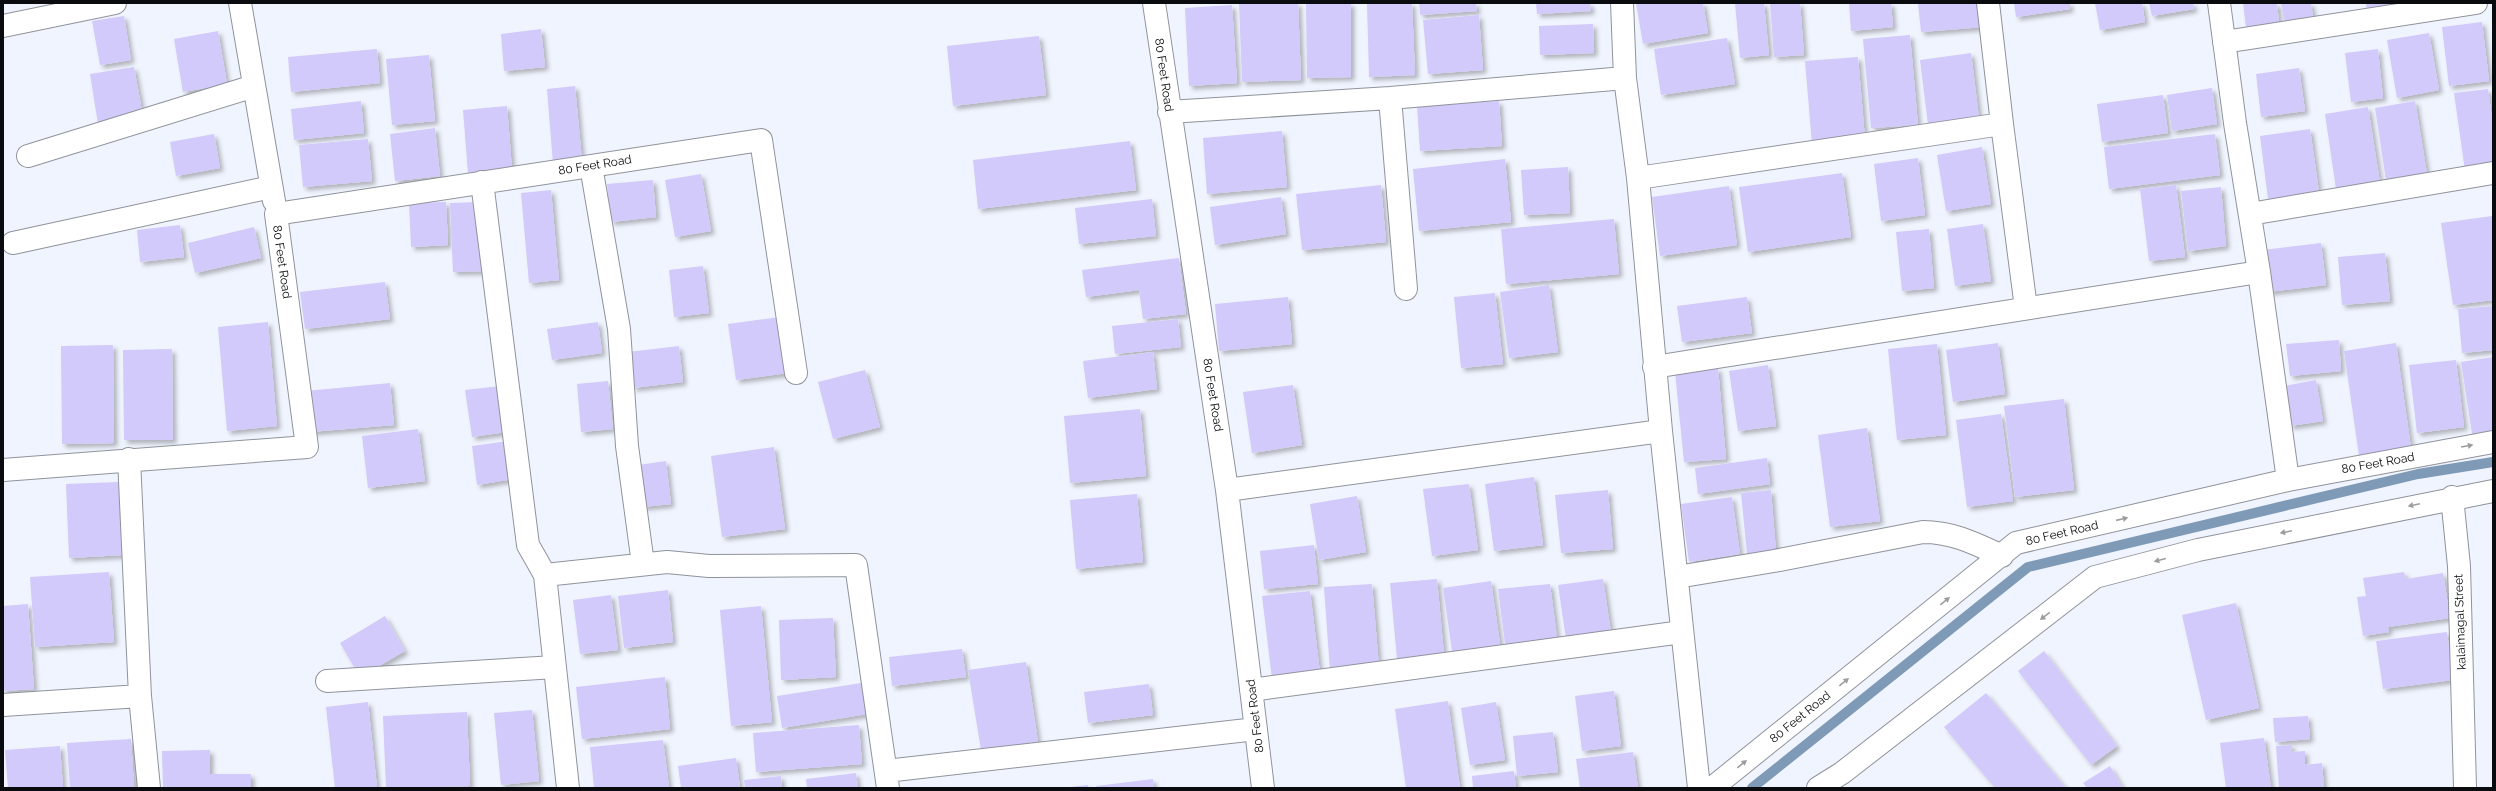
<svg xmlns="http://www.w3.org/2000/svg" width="2496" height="791" font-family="Raleway,sans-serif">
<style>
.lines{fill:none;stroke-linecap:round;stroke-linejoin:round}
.stream{stroke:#7e9ab6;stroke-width:10}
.building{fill:#d2cafb;filter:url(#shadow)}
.street-casing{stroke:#8f939b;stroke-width:24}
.street{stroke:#fff;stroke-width:22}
.oneway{fill:#9d9d9f}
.labels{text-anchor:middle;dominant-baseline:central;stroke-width:3;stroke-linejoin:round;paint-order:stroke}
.street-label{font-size:12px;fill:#0a0b0e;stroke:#fff}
</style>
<defs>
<filter id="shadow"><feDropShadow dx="3.5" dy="3.5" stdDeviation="2" flood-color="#0004"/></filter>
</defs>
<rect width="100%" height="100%" fill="#f0f4fe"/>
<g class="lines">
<!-- stream -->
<path class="stream" d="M 1752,788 L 2028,567 L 2418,474 L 2493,462"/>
</g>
<!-- building -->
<path class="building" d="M 1239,3 L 1298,3 L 1301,80 L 1242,82 Z
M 1306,3 L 1351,3 L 1351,77 L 1307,78 Z
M 1367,3 L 1412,3 L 1415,75 L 1369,77 Z
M 1419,3 L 1476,3 L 1477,11 L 1420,15 Z
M 1536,3 L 1590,3 L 1591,11 L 1537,14 Z
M 1636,3 L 1703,3 L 1708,33 L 1643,44 Z
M 1735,3 L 1764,3 L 1769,55 L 1740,58 Z
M 1770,3 L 1800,3 L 1804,55 L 1774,57 Z
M 1849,3 L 1891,3 L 1893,27 L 1851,31 Z
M 1981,3 L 1984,27 L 1921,32 L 1918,4 Z
M 2014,3 L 2070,3 L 2070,9 L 2016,17 Z
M 2095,3 L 2142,3 L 2145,22 L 2100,30 Z
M 2149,3 L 2193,3 L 2194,9 L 2152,16 Z
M 2243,3 L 2277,3 L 2279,23 L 2246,27 Z
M 2281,3 L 2311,3 L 2313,17 L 2284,21 Z
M 2366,3 L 2393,3 L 2394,13 L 2367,16 Z
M 1232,5 L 1237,83 L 1189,86 L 1185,8 Z
M 1479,15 L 1483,70 L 1428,74 L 1423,20 Z
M 124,16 L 131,60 L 100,65 L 92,21 Z
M 2482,22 L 2489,81 L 2449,86 L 2442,27 Z
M 1593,24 L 1594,53 L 1540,55 L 1539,26 Z
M 541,29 L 545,67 L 504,71 L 501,34 Z
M 218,31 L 227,84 L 183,92 L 174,39 Z
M 2429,33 L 2439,90 L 2397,98 L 2387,40 Z
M 1910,35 L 1918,125 L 1871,128 L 1863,39 Z
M 1039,36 L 1046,95 L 953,106 L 947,46 Z
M 1727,38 L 1735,84 L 1661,95 L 1654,49 Z
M 377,49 L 380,83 L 291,92 L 288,57 Z
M 2378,49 L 2383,98 L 2351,102 L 2345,53 Z
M 1971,53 L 1979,118 L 1928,125 L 1920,60 Z
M 429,55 L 435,121 L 392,125 L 386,59 Z
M 1858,57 L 1865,139 L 1812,144 L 1805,61 Z
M 134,67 L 143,117 L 98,124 L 90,74 Z
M 2299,68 L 2305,111 L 2261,117 L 2256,74 Z
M 575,86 L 582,161 L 553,164 L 547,89 Z
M 2212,88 L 2217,124 L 2172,131 L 2167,95 Z
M 2488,89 L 2493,126 L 2493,167 L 2465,171 L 2454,93 Z
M 2163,95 L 2168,133 L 2102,142 L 2097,104 Z
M 361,101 L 364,133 L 294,140 L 291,109 Z
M 1499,101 L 1502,146 L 1420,151 L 1417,106 Z
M 2415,101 L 2428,180 L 2387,187 L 2375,108 Z
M 507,106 L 512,169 L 468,173 L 463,110 Z
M 2368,107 L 2380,183 L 2336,189 L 2325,114 Z
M 435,128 L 440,176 L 395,181 L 390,134 Z
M 2310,129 L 2319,192 L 2268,199 L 2260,136 Z
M 1282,131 L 1287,187 L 1207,194 L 1203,138 Z
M 214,134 L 220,168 L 176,176 L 170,142 Z
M 2215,134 L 2220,175 L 2109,189 L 2104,147 Z
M 368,139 L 372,181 L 303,187 L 299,145 Z
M 1130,141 L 1136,190 L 978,209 L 973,160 Z
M 1982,147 L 1991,204 L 1946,211 L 1937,155 Z
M 1918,158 L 1925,215 L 1881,221 L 1874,164 Z
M 1505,159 L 1511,222 L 1419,231 L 1413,169 Z
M 1568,167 L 1570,213 L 1524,215 L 1521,170 Z
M 1842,173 L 1851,237 L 1748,252 L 1739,187 Z
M 701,174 L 711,231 L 675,237 L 665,180 Z
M 653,180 L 656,217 L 611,222 L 607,184 Z
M 1381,185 L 1386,242 L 1302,250 L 1296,194 Z
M 2176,185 L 2185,257 L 2149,261 L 2140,189 Z
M 1729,186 L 1737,245 L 1660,256 L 1652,197 Z
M 2221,187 L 2226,246 L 2188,251 L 2181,191 Z
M 551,190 L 559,280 L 529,283 L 521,193 Z
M 1281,197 L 1286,234 L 1215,245 L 1210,207 Z
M 1152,199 L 1156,236 L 1079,244 L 1075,208 Z
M 446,202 L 448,245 L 411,247 L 409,203 Z
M 481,202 L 485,271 L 453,272 L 450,203 Z
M 2492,216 L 2493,300 L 2453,305 L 2441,223 Z
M 1614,219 L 1619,274 L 1506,284 L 1501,229 Z
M 1983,224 L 1991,281 L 1955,286 L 1947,229 Z
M 180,225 L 184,257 L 140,262 L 137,230 Z
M 254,227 L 261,258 L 195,273 L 188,243 Z
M 1929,229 L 1934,288 L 1902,291 L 1896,232 Z
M 2321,243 L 2326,285 L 2268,292 L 2263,250 Z
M 2385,253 L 2390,301 L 2342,305 L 2338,257 Z
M 1179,258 L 1186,314 L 1143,319 L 1139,290 L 1086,297 L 1082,270 Z
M 703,266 L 709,313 L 674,317 L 669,270 Z
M 385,282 L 390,319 L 305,329 L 300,292 Z
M 1549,285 L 1558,352 L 1509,358 L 1500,292 Z
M 1495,293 L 1503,364 L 1461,368 L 1454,297 Z
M 1288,297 L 1292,344 L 1219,351 L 1215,304 Z
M 1747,297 L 1752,333 L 1682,342 L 1677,306 Z
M 2493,306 L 2493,350 L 2462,353 L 2458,309 Z
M 780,317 L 788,373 L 736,380 L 728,324 Z
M 1178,319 L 1181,347 L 1115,354 L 1112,326 Z
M 268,322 L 277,426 L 227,431 L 218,327 Z
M 598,322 L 602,353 L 552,360 L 547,329 Z
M 2339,340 L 2341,371 L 2290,376 L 2286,344 Z
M 1998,343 L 2005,394 L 1953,402 L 1946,350 Z
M 2396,343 L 2411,448 L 2359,456 L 2344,351 Z
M 1937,344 L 1946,435 L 1897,440 L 1888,349 Z
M 113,345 L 114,443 L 62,444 L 61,346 Z
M 679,346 L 683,382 L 633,388 L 628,352 Z
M 172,349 L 173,440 L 124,440 L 123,350 Z
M 1153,352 L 1157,389 L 1088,398 L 1083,361 Z
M 2493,357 L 2493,437 L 2473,440 L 2461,362 Z
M 2456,360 L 2464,427 L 2417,433 L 2409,365 Z
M 1768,365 L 1776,426 L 1738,431 L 1729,371 Z
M 1718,368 L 1726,459 L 1684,462 L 1675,372 Z
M 865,370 L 880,427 L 833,439 L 818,382 Z
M 2316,380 L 2323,421 L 2290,426 L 2284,386 Z
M 608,381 L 613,429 L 581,432 L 577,384 Z
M 390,383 L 394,425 L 310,432 L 306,391 Z
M 1293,385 L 1302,445 L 1252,453 L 1243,392 Z
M 500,386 L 506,432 L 472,437 L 465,390 Z
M 2064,399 L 2074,490 L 2015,497 L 2004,406 Z
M 1140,409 L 1146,476 L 1070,483 L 1064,416 Z
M 2001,414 L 2013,501 L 1967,507 L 1956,420 Z
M 1867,428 L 1880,521 L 1830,527 L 1818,435 Z
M 418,429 L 425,481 L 368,488 L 362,436 Z
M 508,441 L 513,479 L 477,485 L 472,446 Z
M 774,447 L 785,529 L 722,537 L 711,456 Z
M 1767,458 L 1770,484 L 1698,494 L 1695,468 Z
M 666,461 L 671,504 L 642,507 L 638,465 Z
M 1534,477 L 1543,545 L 1494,551 L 1485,484 Z
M 119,482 L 123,555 L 69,558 L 66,484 Z
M 1469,484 L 1478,550 L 1432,556 L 1423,489 Z
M 1608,490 L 1613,549 L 1561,553 L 1555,495 Z
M 1771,490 L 1776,552 L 1747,554 L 1741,493 Z
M 1137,494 L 1143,562 L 1076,569 L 1070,500 Z
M 1357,496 L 1366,552 L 1319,560 L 1310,504 Z
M 1732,497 L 1740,554 L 1689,562 L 1681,504 Z
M 1314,545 L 1318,584 L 1264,589 L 1260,551 Z
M 109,572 L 114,642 L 35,647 L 30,577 Z
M 2404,572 L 2406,579 L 2443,573 L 2450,618 L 2388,627 L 2389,632 L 2363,636 L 2357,597 L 2366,596 L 2363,578 Z
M 1437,579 L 1444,655 L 1397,659 L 1390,583 Z
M 1603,579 L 1611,633 L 1566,639 L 1558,585 Z
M 1491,581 L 1501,651 L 1453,658 L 1443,588 Z
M 1372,584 L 1379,667 L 1330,671 L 1324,587 Z
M 1550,584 L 1558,645 L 1506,652 L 1498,589 Z
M 668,590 L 673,642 L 624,648 L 618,596 Z
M 1310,591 L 1320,673 L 1272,679 L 1262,596 Z
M 611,595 L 618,650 L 580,654 L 573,600 Z
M 2236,603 L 2259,708 L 2206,720 L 2182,615 Z
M 28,604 L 34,689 L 3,691 L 3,606 Z
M 761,606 L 772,722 L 731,726 L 720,610 Z
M 385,616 L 405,651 L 360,677 L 340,643 Z
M 833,618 L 836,677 L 781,680 L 779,620 Z
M 2447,632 L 2453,680 L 2383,689 L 2376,641 Z
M 962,649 L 966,677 L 892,686 L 889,657 Z
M 2044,651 L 2117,746 L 2091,765 L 2018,671 Z
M 1026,662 L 1038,742 L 981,750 L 968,670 Z
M 665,677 L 670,729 L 582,739 L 576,687 Z
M 868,682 L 873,713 L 782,728 L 777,696 Z
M 1149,684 L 1153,715 L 1088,723 L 1084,692 Z
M 1614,691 L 1621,746 L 1582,751 L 1575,696 Z
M 1986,693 L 2066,788 L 1995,788 L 1944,727 Z
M 1448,701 L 1460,788 L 1406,788 L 1395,709 Z
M 368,702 L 377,788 L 335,788 L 326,707 Z
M 1496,702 L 1505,760 L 1470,765 L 1461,708 Z
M 532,710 L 539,781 L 501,785 L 494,713 Z
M 467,712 L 470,786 L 386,788 L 383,716 Z
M 2308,716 L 2310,739 L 2275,742 L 2273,718 Z
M 859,725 L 862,764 L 756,772 L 753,733 Z
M 1553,732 L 1558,772 L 1517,776 L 1513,736 Z
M 2264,738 L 2271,788 L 2226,788 L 2220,743 Z
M 131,739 L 134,787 L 70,788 L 67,743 Z
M 663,740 L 669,788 L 594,788 L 590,747 Z
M 2292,745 L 2292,752 L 2305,751 L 2305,765 L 2322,763 L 2324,788 L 2279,788 L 2276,746 Z
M 60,746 L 63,788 L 8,788 L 5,750 Z
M 210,750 L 210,774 L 251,774 L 251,788 L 163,788 L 162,751 Z
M 1633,752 L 1638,788 L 1580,788 L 1576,759 Z
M 736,758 L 740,788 L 681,788 L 678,766 Z
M 2110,766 L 2123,788 L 2087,788 L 2083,783 Z
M 1514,771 L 1516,788 L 1473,788 L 1472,776 Z
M 856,773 L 858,788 L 807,788 L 806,779 Z
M 781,776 L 782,788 L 745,788 L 744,780 Z
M 1153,779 L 1154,788 L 1097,788 L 1096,786 Z
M 1088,785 L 1088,788 L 1070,788 L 1070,787 Z"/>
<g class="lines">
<defs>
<path id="street" d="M 240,3 L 274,201
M 1154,3 L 1227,490 L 1263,788
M 1622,3 L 1625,78 L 1638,178 L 1661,431 L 1699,788
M 2219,3 L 2235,123 L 2259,272
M 3,26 L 115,3
M 2224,42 L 2476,3
M 1390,98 L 1406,289
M 1169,112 L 1390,98 L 1625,78
M 2002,124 L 2026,308
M 28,156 L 254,86
M 591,166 L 619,329 L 627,446 L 643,564
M 1638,178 L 2002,124 L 1988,3
M 482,182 L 528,545 L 545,575 L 568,788
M 2250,214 L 2493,173
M 13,243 L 271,187
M 1654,367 L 2259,272 L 2288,480
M 129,459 L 140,696 L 149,788
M 3,470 L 307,447 L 276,214 L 761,140 L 796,373
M 1227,490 L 1661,431
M 2452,497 L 2459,566 L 2465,788
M 545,575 L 667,562 L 709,566 L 856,565 L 888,788
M 1677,577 L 1774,561 L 1923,532 C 1953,532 1976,544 2002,556
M 327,681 L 555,667
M 1251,690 L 1682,632
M 3,705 L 140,696
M 886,771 L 1256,729
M 1712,788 L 2016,543 L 2288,480 L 2493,442
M 1818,788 L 1842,773 L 2095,577 L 2198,550 L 2493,491"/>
</defs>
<!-- street casing -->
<use href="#street" class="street-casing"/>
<!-- street -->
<use href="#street" class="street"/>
</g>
<!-- one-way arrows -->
<defs><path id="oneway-solid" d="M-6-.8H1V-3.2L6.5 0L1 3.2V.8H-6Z"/></defs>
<g class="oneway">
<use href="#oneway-solid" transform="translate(2467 446) rotate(-10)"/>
<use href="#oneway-solid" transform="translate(2414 505) rotate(168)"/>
<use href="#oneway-solid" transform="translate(2122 519) rotate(-13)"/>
<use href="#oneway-solid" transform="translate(2286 532) rotate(168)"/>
<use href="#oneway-solid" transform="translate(2160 560) rotate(165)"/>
<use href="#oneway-solid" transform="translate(1945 601) rotate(-39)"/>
<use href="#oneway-solid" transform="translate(2045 616) rotate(142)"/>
<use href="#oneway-solid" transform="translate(1844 682) rotate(-39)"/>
<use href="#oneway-solid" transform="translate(1742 764) rotate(-39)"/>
</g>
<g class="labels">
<!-- street labels -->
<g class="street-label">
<text transform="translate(1164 75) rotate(82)">80 Feet Road</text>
<text transform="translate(595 165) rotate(-9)">80 Feet Road</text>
<text transform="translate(282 262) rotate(82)">80 Feet Road</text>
<text transform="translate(1213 395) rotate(81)">80 Feet Road</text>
<text transform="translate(2378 463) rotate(-10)">80 Feet Road</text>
<text transform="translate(2062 533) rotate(-13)">80 Feet Road</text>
<text transform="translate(2460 622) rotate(-92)">kalaimagal Street</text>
<text transform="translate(1255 716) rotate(-97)">80 Feet Road</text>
<text transform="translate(1800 717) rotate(-39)">80 Feet Road</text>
</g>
</g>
<!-- border -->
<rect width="2496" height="791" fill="none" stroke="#0a0b0e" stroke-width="8"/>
</svg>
